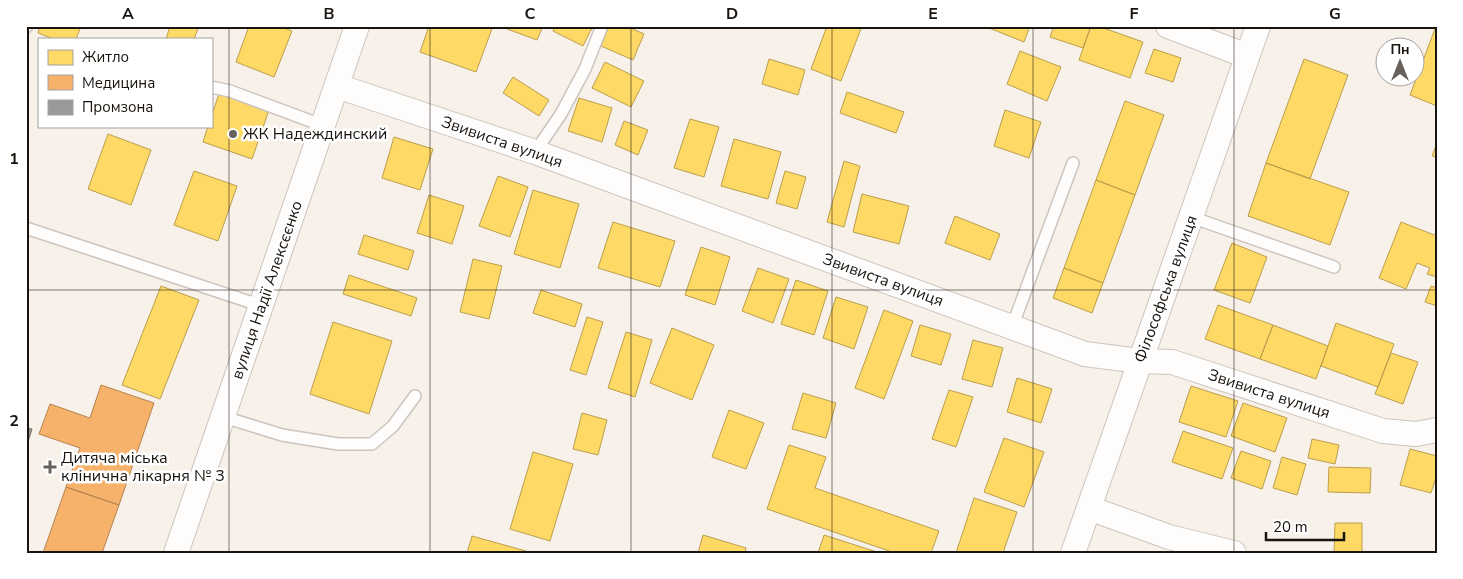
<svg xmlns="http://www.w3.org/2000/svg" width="1463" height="579" font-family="'Nunito Sans',sans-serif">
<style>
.homes{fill:#ffd966;stroke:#ba9e4c}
.health{fill:#f6b26b;stroke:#b4834f}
.industry{fill:#999;stroke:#737170}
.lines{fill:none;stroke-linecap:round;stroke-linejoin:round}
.service-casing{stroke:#cbc4bf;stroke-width:14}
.minor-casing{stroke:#cbc4bf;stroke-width:26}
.service{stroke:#fefdfc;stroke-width:11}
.minor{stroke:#fefdfc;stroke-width:24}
.grid{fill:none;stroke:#1a140f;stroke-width:1;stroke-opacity:0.55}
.poi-dot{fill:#68615c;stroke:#fff;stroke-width:2}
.labels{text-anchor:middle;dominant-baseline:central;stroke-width:5;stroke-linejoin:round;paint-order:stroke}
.poi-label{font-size:16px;fill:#1a140f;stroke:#fff;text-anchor:start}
.street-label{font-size:16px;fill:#1a140f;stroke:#fff}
.neatline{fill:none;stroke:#1a140f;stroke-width:2}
.grid-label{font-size:16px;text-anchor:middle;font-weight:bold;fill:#1a140f}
</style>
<rect width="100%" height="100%" fill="#f8f1ea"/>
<!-- homes -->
<path class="homes" d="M 40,26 L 81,26 L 76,39 L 53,39 L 38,33 Z
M 170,26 L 199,26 L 194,39 L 166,39 Z
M 249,26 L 279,26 L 292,31 L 274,77 L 236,62 Z
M 429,26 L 493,26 L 476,72 L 420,52 Z
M 508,26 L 543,26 L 537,40 L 507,29 Z
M 555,26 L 593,26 L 583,46 L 553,31 Z
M 609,26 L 626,26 L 644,34 L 633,60 L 601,46 Z
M 827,26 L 862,26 L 841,81 L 811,69 Z
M 984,26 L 1030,26 L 1024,42 Z
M 1054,26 L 1091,26 L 1083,48 L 1050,37 Z
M 1091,26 L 1098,26 L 1143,42 L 1130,78 L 1079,60 Z
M 1436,26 L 1437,26 L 1437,106 L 1410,95 Z
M 1154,49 L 1181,58 L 1173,82 L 1145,73 Z
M 1020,51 L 1061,67 L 1047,101 L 1007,84 Z
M 769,59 L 805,70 L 798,95 L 762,84 Z
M 1304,59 L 1348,75 L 1310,179 L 1266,163 Z
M 605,62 L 644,81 L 631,107 L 592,88 Z
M 513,77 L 549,100 L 539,116 L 503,93 Z
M 847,92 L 904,112 L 896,133 L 840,113 Z
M 219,94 L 269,110 L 252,159 L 203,142 L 208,126 L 211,126 L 211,117 Z
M 579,98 L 612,108 L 602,142 L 568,131 Z
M 1125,101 L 1164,115 L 1135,195 L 1096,180 Z
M 1005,110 L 1041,122 L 1029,158 L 994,146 Z
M 690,119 L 719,127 L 704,177 L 674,168 Z
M 624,121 L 648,130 L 638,155 L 615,145 Z
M 108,134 L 151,150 L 131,205 L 88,189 Z
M 394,137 L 433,149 L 420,190 L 382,178 Z
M 734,139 L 781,152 L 768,199 L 721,186 Z
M 1437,143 L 1437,157 L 1432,156 Z
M 844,161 L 860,166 L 844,227 L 827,222 Z
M 1266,163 L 1349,192 L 1330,245 L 1248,216 Z
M 194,171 L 237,186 L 218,241 L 174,225 Z
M 785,171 L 806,177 L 797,209 L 776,203 Z
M 498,176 L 528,187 L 510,237 L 479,226 Z
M 1096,180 L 1135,195 L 1103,283 L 1064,268 Z
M 533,190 L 579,204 L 560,268 L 514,254 Z
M 862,194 L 909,206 L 899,244 L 853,232 Z
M 429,195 L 464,206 L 452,244 L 417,233 Z
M 955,216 L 1000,234 L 990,260 L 945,243 Z
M 613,222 L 675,241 L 660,287 L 598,268 Z
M 1401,222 L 1437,236 L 1437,277 L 1427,274 L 1430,268 L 1417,263 L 1406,289 L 1379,278 Z
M 364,235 L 414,251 L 408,270 L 358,254 Z
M 1232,243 L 1267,257 L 1250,303 L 1214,290 Z
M 701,247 L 730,257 L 715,305 L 685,295 Z
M 473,259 L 502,266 L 489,319 L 460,312 Z
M 758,268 L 789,279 L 773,323 L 742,311 Z
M 1064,268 L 1103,283 L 1092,313 L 1053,298 Z
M 349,275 L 417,298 L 411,316 L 343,294 Z
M 796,280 L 828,291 L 814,335 L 781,324 Z
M 161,286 L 199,300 L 160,399 L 122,385 Z
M 1431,286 L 1437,288 L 1437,306 L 1425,302 Z
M 541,290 L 582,304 L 575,327 L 533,313 Z
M 836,297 L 868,307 L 854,349 L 823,338 Z
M 1218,305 L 1273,325 L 1260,359 L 1205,339 Z
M 884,310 L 913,321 L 884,399 L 855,388 Z
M 587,317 L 603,322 L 586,375 L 570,370 Z
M 333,322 L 392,341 L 369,414 L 310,394 Z
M 1336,323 L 1394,344 L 1378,387 L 1321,366 Z
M 920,325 L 951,334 L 941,365 L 911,356 Z
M 1273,325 L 1328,346 L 1316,379 L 1260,359 Z
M 672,328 L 714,345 L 692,400 L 650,383 Z
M 626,332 L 652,340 L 635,397 L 608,388 Z
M 973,340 L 1003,348 L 992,387 L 962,379 Z
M 1391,353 L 1418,362 L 1403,404 L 1375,394 Z
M 1017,378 L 1052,389 L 1041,423 L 1007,412 Z
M 1191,386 L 1238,401 L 1226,437 L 1179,422 Z
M 949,390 L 973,397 L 956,447 L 932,439 Z
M 803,393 L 836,403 L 826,438 L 792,429 Z
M 1243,403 L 1287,418 L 1275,452 L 1231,436 Z
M 729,410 L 764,423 L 746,469 L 712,457 Z
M 582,413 L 607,420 L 598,455 L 573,449 Z
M 1183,431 L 1233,448 L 1222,479 L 1172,462 Z
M 1004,438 L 1044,452 L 1024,507 L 984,492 Z
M 1312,439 L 1339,445 L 1335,464 L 1308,458 Z
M 789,445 L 826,457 L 815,488 L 939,531 L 931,553 L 895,553 L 767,509 Z
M 1410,449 L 1437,456 L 1437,474 L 1431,493 L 1400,485 Z
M 1241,451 L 1271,461 L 1262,489 L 1231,478 Z
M 533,452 L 573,464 L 550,541 L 510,529 Z
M 1282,457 L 1306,464 L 1297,495 L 1273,488 Z
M 1329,467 L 1371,468 L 1370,493 L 1328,492 Z
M 974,498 L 1017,512 L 1003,553 L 956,553 Z
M 1335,523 L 1362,523 L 1362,553 L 1334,553 Z
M 703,535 L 746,548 L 745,553 L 698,553 Z
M 824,535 L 880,553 L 818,553 Z
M 472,536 L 533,553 L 467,553 Z"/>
<!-- health -->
<path class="health" d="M 101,385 L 154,403 L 119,505 L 66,487 L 80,448 L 39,434 L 50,404 L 90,418 Z
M 66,487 L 119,505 L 102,553 L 43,553 Z"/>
<!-- industry -->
<path class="industry" d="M 26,428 L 32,429 L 26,448 Z"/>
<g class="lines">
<defs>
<path id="service" d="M 26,27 L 27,26
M 211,87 L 230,91 L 324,126
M 535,152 L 561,114 L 585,69 L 602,26
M 1191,217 L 1334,267
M 26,228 L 262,306
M 1012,327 L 1073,163
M 224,417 L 282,435 L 338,444 L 372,444 L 393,426 L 415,396"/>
<path id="minor" d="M 1168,26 L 1247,56
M 337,86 L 535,152 L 1085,354 L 1140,361 L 1172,362 L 1383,431 L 1416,434 L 1437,430
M 1089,508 L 1169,537 L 1234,553
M 176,553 L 357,26
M 1073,553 L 1258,26"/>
</defs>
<!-- service casing -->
<use href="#service" class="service-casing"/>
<!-- minor casing -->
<use href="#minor" class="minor-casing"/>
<!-- service -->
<use href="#service" class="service"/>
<!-- minor -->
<use href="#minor" class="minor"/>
</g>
<!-- grid -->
<path class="grid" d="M 229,26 L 229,553M 430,26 L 430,553M 631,26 L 631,553M 832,26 L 832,553M 1033,26 L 1033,553M 1234,26 L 1234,553M 26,290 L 1437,290"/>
<!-- markers -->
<g class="poi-dot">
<circle cx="233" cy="134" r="5"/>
<path d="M47.5 459.5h5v5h5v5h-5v5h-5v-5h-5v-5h5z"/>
</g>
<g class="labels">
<!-- poi labels -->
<g class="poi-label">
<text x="243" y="134">ЖК Надеждинский</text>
<text x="61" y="458">Дитяча міська<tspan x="61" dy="18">клінична лікарня № 3</tspan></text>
</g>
<!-- street labels -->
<g class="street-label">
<text transform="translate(502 142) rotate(19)">Звивиста вулиця</text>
<text transform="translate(883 280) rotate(20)">Звивиста вулиця</text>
<text transform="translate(1166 289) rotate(-70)">Філософська вулиця</text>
<text transform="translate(267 290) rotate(-71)">вулиця Надії Алексєєнко</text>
<text transform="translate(1269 394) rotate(18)">Звивиста вулиця</text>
</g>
</g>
<!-- border -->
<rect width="1463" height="579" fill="none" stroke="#ffffff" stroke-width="55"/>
<!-- legend -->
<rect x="38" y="38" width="175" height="90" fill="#ffffff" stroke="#a3a19f"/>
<rect x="48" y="50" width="25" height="15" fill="#ffd966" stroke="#a3a19f"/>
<text x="82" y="62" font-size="15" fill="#1a140f">Житло</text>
<rect x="48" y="75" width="25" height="15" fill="#f6b26b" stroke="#a3a19f"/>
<text x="82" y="88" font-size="15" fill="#1a140f">Медицина</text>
<rect x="48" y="100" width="25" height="15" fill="#999999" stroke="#a3a19f"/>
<text x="82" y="112" font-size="15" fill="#1a140f">Промзона</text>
<!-- north arrow -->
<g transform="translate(1400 62)"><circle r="24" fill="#ffffff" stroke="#a3a19f"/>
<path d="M0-4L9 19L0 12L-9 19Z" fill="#68615c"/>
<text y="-8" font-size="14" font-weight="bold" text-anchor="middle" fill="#1a140f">Пн</text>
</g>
<!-- scale -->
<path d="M1266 532v8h78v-8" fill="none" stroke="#1a140f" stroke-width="2.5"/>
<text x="1273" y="532" font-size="15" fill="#1a140f" stroke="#ffffff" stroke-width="4" paint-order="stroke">20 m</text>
<rect x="28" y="28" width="1408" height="524" class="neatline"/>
<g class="grid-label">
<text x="128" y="19">A</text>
<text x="329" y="19">B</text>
<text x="530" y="19">C</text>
<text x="732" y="19">D</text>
<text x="933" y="19">E</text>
<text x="1134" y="19">F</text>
<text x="1335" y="19">G</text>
<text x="14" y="164">1</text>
<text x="14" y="426">2</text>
</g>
</svg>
